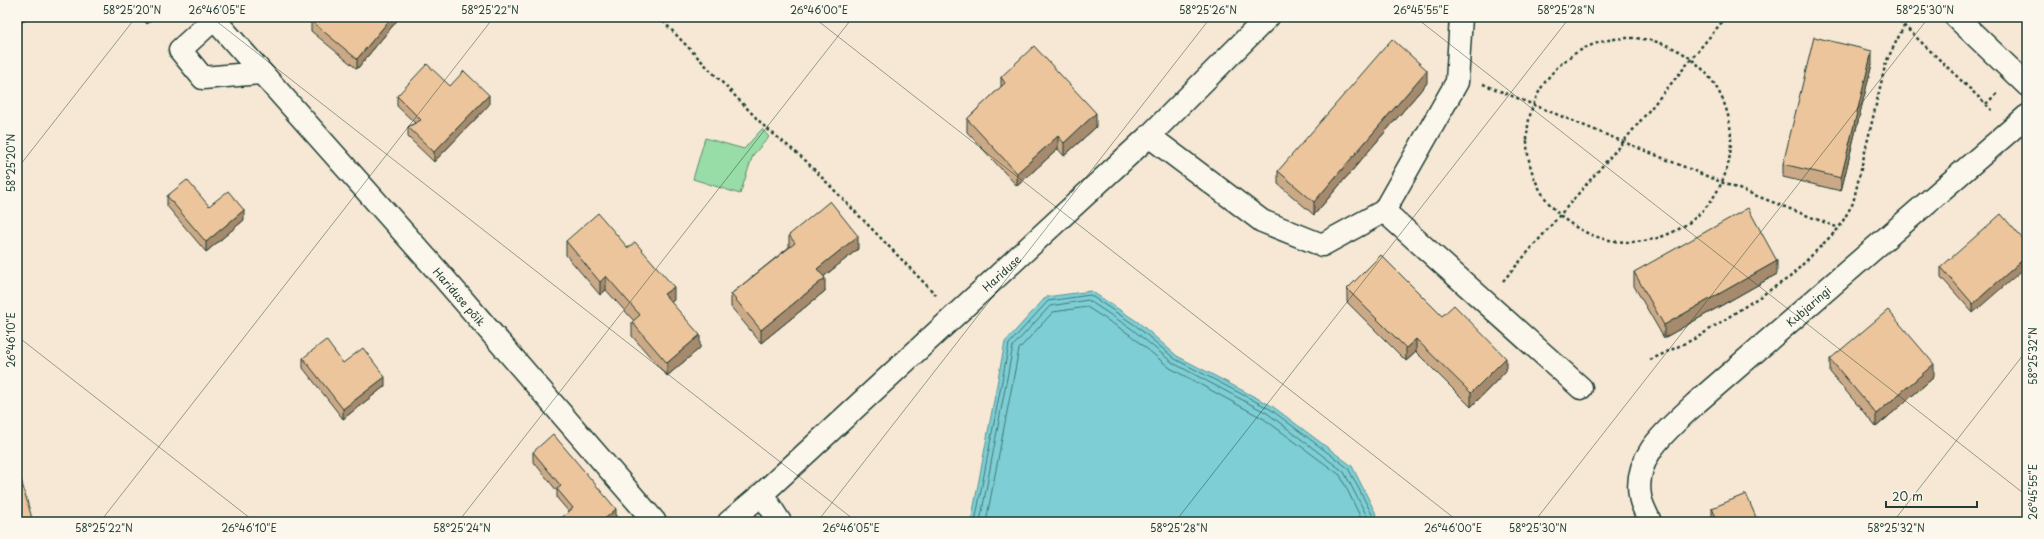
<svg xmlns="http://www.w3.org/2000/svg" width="2044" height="539" font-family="'Playpen Sans',sans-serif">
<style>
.green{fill:#98dca8;stroke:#5c8c6e}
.water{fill:#7dced5;stroke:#579495}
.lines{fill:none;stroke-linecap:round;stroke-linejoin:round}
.shore{stroke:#457774;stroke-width:1}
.minor-casing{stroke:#1f3d34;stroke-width:25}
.path{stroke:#1f3d34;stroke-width:2.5;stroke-dasharray:3 3;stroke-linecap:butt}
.minor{stroke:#fbf7ec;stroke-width:22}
.wall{fill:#cba986;stroke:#1f3d34}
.shaded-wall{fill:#a58a6d;stroke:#1f3d34}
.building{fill:#ecc59c;stroke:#1f3d34}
.ticks{fill:none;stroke:#1f3d34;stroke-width:1;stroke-opacity:0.45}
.labels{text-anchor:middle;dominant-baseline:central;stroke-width:3;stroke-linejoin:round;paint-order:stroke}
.street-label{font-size:11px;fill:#1f3d34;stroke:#fbf7ec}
.neatline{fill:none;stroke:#1f3d34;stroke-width:1.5}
.ticks-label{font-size:10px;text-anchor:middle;fill:#1f3d34}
</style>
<rect width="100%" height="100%" fill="#f6e8d4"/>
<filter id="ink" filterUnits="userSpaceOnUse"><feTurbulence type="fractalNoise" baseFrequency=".025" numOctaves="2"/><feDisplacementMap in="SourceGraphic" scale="8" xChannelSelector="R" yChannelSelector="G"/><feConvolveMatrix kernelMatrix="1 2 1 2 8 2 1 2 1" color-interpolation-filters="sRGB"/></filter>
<g filter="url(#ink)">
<!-- green -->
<path class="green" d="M 762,129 L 769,137 L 753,155 L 740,194 L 693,179 L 705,138 L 744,149 Z"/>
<!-- water -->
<path class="water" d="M 1091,291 L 1138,322 L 1177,356 L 1272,406 L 1352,466 L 1380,522 L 971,522 L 1005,342 L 1046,297 Z"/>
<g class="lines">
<!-- shore -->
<path class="shore" d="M 975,522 L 1009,344 L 1048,301 L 1090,295 L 1135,325 L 1175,359 L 1270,409 L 1348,468 L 1376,522
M 980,522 L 1013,346 L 1050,306 L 1088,300 L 1132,329 L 1173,363 L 1267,413 L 1344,472 L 1370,522
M 986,522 L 1019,349 L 1053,312 L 1087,307 L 1129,334 L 1170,368 L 1264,419 L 1340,475 L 1363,522"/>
<defs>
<g id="minor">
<path d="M 1956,17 L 2027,85"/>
<path id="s1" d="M 261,73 L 203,78 L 180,50 L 214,19 L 443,277 L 655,522"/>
<path d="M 1149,136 L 1262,221 L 1322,245 L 1384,211 L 1457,82 L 1461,17"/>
<path d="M 1384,211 L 1581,388"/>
<path d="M 762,494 L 780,522"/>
<path id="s2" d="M 729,522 L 762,494 L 1149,136 L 1268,17"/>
<path id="s3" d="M 1650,522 C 1647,514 1641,505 1640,496 C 1633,455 1670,428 1696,403 L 2027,116"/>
</g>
</defs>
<!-- minor casing -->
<use href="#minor" class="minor-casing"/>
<!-- path -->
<path class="path" d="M 659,17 L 765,127 L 804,159 L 937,296
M 1895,17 L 1992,110
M1527 140a102 102 0 1 1 204 0a102 102 0 1 1-204 0Z
M 1483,84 L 1721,182 L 1839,228
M 1986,104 L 1997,93
M 1503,281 L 1623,142 L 1726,17
M 1650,360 L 1698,337 L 1790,277 L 1839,228 L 1853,203 L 1886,62 L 1904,26"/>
<!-- minor -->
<use href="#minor" class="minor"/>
</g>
<!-- wall -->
<path class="wall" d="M 141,17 L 155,17 L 147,24 Z
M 400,17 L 357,69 L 311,31 L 311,21 Z
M 1613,17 L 1627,17 L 1626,18 Z
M 1872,64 L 1841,191 L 1783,177 L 1783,164 Z
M 1001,77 L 1096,127 L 1064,156 L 1058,149 L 1017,186 L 967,132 L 967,119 L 1001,87 Z
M 1427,83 L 1314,215 L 1278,184 L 1278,171 Z
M 397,96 L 489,105 L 434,162 L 408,137 L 408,127 L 415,123 L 397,106 Z
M 167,196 L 209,206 L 244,220 L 206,252 L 167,206 Z
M 789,235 L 858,249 L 823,277 L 825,291 L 761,343 L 731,307 L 731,294 L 789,247 Z
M 566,241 L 674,300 L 671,302 L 700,348 L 667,376 L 632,336 L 632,322 L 634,321 L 606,290 L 600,295 L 566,255 Z
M 2027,244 L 1973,313 L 1941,277 L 1941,267 Z
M 1634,272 L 1777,274 L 1664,338 L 1634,286 Z
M 1347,289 L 1442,316 L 1506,371 L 1471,407 L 1416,352 L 1406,361 L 1347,302 Z
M 303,358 L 343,363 L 385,386 L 343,419 L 303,368 Z
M 1830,359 L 1934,377 L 1876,427 L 1830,372 Z
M 533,452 L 616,519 L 612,522 L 558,522 L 558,521 L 569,512 L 557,498 L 557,491 L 533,461 Z
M 1712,508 L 1758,522 L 1714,522 L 1712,517 Z"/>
<!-- shaded-wall -->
<path class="shaded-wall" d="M 17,17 L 29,17 L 29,19 L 17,24 Z
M 147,17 L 155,17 L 147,24 Z
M 392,17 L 400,17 L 357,69 L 357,59 Z
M 1872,51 L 1872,64 L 1841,191 L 1841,178 Z
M 1427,70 L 1427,83 L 1314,215 L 1314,202 Z
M 489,95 L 489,105 L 434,162 L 434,152 Z
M 1096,113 L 1096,127 L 1064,156 L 1064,143 Z
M 1058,136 L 1058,149 L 1017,186 L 1017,173 Z
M 244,210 L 244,220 L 206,252 L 206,242 Z
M 858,236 L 858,249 L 817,282 L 817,269 Z
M 2027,256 L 2027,266 L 1973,313 L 1973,304 Z
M 1777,261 L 1777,274 L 1664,338 L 1664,325 Z
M 606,276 L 606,290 L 600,295 L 600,282 Z
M 825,278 L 825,291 L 761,343 L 761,330 Z
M 674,287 L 674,300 L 664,308 L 664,294 Z
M 700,335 L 700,348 L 667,376 L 667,363 Z
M 1416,339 L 1416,352 L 1406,361 L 1406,348 Z
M 1506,358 L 1506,371 L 1471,407 L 1471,393 Z
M 1934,364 L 1934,377 L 1876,427 L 1876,414 Z
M 385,377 L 385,386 L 343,419 L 343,409 Z
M 616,509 L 616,519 L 612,522 L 601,522 Z"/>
<!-- building -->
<path class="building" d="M 314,17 L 392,17 L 357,59 L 311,21 Z
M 1814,37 L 1872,51 L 1841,178 L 1783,164 Z
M 1392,39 L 1427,70 L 1314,202 L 1278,171 Z
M 1034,46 L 1096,113 L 1064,143 L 1058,136 L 1017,173 L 967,119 L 1005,83 L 1001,77 Z
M 427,64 L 450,86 L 464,71 L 489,95 L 434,152 L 408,127 L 421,120 L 397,96 Z
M 187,180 L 209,206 L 228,191 L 244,210 L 206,242 L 167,196 Z
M 830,201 L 858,236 L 817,269 L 825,278 L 761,330 L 731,294 L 795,243 L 789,235 Z
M 1748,208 L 1777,261 L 1664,325 L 1634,272 Z
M 598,213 L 628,248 L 635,242 L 674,287 L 664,294 L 700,335 L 667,363 L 632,322 L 640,315 L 606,276 L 600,282 L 566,241 Z
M 2001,214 L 2027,244 L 2027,256 L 1973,304 L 1941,267 Z
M 1381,255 L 1442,316 L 1454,305 L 1506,358 L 1471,393 L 1416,339 L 1406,348 L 1347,289 Z
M 1888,310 L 1934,364 L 1876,414 L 1830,359 Z
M 326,340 L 343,363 L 363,348 L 385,377 L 343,409 L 303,358 Z
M 553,434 L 616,509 L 601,522 L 558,522 L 558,521 L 573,508 L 557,489 L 561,486 L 533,452 Z
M 17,476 L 20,476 L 33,522 L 17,522 Z
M 1746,494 L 1758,522 L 1718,522 L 1712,508 Z"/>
</g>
<!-- ticks -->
<path class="ticks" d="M 211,17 L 857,522M 813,17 L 1459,522M 1415,17 L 2027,496M 2016,17 L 2027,25M 17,169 L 136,17M 17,336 L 255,522M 100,522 L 494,17M 458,522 L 853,17M 817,522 L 1211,17M 1175,522 L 1570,17M 1534,522 L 1929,17M 1893,522 L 2027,350"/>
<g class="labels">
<!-- street labels -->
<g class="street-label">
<text stroke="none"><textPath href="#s2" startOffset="369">Hariduse</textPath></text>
<text stroke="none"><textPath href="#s1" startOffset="511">Hariduse põik</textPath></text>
<text stroke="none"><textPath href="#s3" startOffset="290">Kubjaringi</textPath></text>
</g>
</g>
<!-- margin -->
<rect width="2044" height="539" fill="none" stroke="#fbf7ec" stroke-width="44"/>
<!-- scale -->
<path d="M1886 501v6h91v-6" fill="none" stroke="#1f3d34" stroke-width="2"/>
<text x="1892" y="501" font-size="12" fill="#1f3d34" stroke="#fbf7ec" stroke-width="3" paint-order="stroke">20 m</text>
<rect x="22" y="22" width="2000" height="495" class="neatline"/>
<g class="ticks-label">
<text x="132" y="14">58°25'20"N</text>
<text x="217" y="14">26°46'05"E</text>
<text x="490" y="14">58°25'22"N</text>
<text x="819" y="14">26°46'00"E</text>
<text x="1208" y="14">58°25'26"N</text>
<text x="1421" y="14">26°45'55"E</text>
<text x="1566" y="14">58°25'28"N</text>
<text x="1925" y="14">58°25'30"N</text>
<text transform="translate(11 163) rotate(-90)" y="4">58°25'20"N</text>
<text transform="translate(11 340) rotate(-90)" y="4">26°46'10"E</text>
<text transform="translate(2033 356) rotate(-90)" y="4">58°25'32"N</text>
<text transform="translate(2033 492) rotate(-90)" y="4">26°45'55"E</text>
<text x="104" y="532">58°25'22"N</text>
<text x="249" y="532">26°46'10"E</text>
<text x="462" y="532">58°25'24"N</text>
<text x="851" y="532">26°46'05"E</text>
<text x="1179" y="532">58°25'28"N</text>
<text x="1453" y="532">26°46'00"E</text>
<text x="1538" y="532">58°25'30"N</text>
<text x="1896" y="532">58°25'32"N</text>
</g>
</svg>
